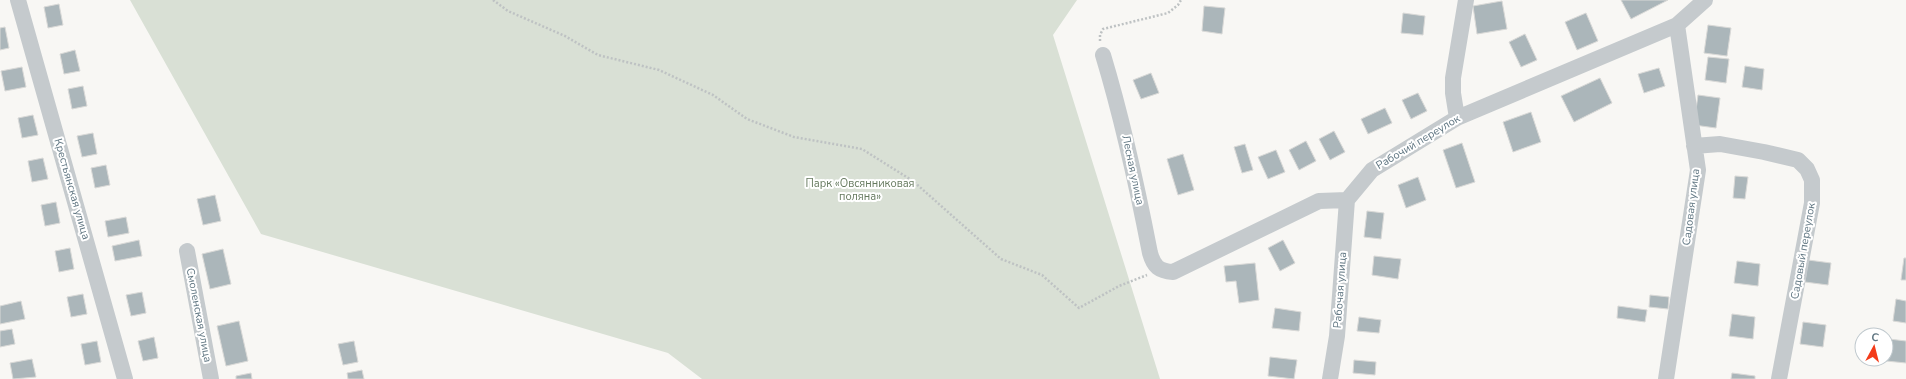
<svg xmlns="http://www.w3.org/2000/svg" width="1906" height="379" font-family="'Nunito Sans',sans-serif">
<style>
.green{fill:#d9e0d5}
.building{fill:#abb6ba;stroke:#d9d9d7}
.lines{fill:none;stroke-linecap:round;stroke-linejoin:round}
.path{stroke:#bec2c3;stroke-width:2.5;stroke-dasharray:2 2;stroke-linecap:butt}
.minor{stroke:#c5cacd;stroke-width:16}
.labels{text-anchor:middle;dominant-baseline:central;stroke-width:4;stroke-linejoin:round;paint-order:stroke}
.street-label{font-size:11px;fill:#607682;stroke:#fff}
.park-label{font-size:11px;fill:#667a5f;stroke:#fff}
</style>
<rect width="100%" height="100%" fill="#f8f7f4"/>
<!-- green -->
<path class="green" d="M 130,0 L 1077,0 L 1053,35 L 1160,379 L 702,379 L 668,353 L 261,234 Z"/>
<!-- building -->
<path class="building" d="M 1621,0 L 1668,0 L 1631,19 Z
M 1502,1 L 1507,29 L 1477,34 L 1473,6 Z
M 59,4 L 63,25 L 48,28 L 44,7 Z
M 1204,6 L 1225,8 L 1222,34 L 1202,31 Z
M 1403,13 L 1425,16 L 1423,35 L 1401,33 Z
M 1586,13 L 1598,41 L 1577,50 L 1565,22 Z
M 1708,25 L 1731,28 L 1727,56 L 1704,53 Z
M 5,27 L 9,48 L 0,50 L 0,28 Z
M 1525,34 L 1537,60 L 1521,67 L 1509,42 Z
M 75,50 L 80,71 L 64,74 L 60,54 Z
M 1708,57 L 1729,59 L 1726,83 L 1705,80 Z
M 1745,66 L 1764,69 L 1762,90 L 1742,87 Z
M 22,67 L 26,87 L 5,91 L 1,71 Z
M 1659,68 L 1665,86 L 1644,93 L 1638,74 Z
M 1151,73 L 1159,93 L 1141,99 L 1133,80 Z
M 1600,78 L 1612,103 L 1574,122 L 1561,96 Z
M 83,86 L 87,106 L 72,109 L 68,89 Z
M 1418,93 L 1427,111 L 1411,119 L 1402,100 Z
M 1698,95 L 1720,98 L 1716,128 L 1694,125 Z
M 1385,108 L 1392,123 L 1368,134 L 1361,119 Z
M 1531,112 L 1541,142 L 1513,152 L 1503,122 Z
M 33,115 L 38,135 L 22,138 L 18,118 Z
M 1334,131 L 1345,152 L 1330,160 L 1319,139 Z
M 93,133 L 97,154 L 82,157 L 77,136 Z
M 1306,141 L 1316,161 L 1299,170 L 1289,150 Z
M 1462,143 L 1475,182 L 1456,188 L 1443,150 Z
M 1245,144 L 1253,170 L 1242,173 L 1234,147 Z
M 1276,150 L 1285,172 L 1268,179 L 1258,157 Z
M 1183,154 L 1194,190 L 1178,195 L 1167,159 Z
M 43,158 L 48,179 L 32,182 L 28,161 Z
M 106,165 L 110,185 L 95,188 L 91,168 Z
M 1735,176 L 1748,177 L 1745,199 L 1733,198 Z
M 1418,177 L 1426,200 L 1406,208 L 1398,185 Z
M 215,195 L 221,221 L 203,225 L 197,199 Z
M 56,202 L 60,223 L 45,226 L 41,205 Z
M 1367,211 L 1384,213 L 1381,239 L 1364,237 Z
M 126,217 L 129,233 L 108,237 L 105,221 Z
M 139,240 L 142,256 L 115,261 L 112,246 Z
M 1283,240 L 1295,263 L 1280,271 L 1268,248 Z
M 70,248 L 74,269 L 59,272 L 55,251 Z
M 223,249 L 231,284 L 210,289 L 202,254 Z
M 1374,256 L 1401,259 L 1398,279 L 1372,275 Z
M 1904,258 L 1906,258 L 1906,280 L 1901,280 Z
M 1808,260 L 1831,263 L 1828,285 L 1805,282 Z
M 1737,261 L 1760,264 L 1758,286 L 1734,283 Z
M 1255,263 L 1259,300 L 1239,303 L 1236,281 L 1226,282 L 1224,266 Z
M 142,292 L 146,313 L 131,316 L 126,295 Z
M 83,294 L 87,314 L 71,317 L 67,297 Z
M 1650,295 L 1669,297 L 1668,309 L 1649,307 Z
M 1896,299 L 1906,301 L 1906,323 L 1893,321 Z
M 21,301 L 25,319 L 0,324 L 0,306 Z
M 1618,306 L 1647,310 L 1645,322 L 1617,318 Z
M 1275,308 L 1301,312 L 1299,331 L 1272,328 Z
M 1732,314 L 1755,317 L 1753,339 L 1729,336 Z
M 1359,317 L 1381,320 L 1379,333 L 1357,331 Z
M 239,321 L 248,361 L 226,366 L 217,326 Z
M 1803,322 L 1826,325 L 1823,347 L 1800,344 Z
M 12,329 L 15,344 L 0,347 L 0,331 Z
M 154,337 L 158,358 L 143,361 L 138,341 Z
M 1889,339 L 1906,341 L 1906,363 L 1886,361 Z
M 97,341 L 101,362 L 85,365 L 81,344 Z
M 354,341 L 358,362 L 343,365 L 338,344 Z
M 1270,357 L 1297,360 L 1294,379 L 1268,376 Z
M 32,359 L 36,377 L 13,379 L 10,363 Z
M 1354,360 L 1376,362 L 1375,375 L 1353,373 Z
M 362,370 L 364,379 L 348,379 L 347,373 Z
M 251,373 L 252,379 L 236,379 L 236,376 Z
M 1732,373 L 1755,376 L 1755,379 L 1731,379 Z"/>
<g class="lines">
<!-- path -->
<path class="path" d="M 493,0 L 508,11 L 565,36 L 598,55 L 659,70 L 713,95 L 747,119 L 794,137 L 862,149 L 913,181 L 1001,259 L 1042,275 L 1079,308 L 1119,286 L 1147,275
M 1100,41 L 1100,35 L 1103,29 L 1168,13 L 1178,5 L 1181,0"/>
<!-- minor -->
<path class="minor" d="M 18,0 L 125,379
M 1103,55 C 1123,121 1137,186 1150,253 C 1154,267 1159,271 1173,272 L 1319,201 L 1347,200 L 1372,170 L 1457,118 L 1677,25 L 1705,0
M 1457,118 L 1453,93 L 1453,78 L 1466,0
M 1694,146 L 1720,144 L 1764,152 L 1798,160 L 1807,169 L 1812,180 L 1812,203 L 1779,379
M 187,251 L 211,379
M 1330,379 L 1337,336 L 1347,200
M 1666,379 L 1698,170 L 1677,25"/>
</g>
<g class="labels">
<!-- street labels -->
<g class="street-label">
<text transform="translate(1418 142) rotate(-31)">Рабочий переулок</text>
<text transform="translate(1133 170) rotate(78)">Лесная улица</text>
<text transform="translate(72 189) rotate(74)">Крестьянская улица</text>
<text transform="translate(1691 207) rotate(-83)">Садовая улица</text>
<text transform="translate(1803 251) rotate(-80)">Садовый переулок</text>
<text transform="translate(1340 290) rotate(-86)">Рабочая улица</text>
<text transform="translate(199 315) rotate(79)">Смоленская улица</text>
</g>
<!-- park labels -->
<g class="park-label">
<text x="860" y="183">Парк «Овсянниковая<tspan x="860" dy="13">поляна»</tspan></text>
</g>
</g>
<!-- north arrow -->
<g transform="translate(1874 347) rotate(7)"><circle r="19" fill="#ffffff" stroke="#bfc8cd"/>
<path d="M0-3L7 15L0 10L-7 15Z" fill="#f33b19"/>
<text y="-6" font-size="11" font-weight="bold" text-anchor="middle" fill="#607682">С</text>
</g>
</svg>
